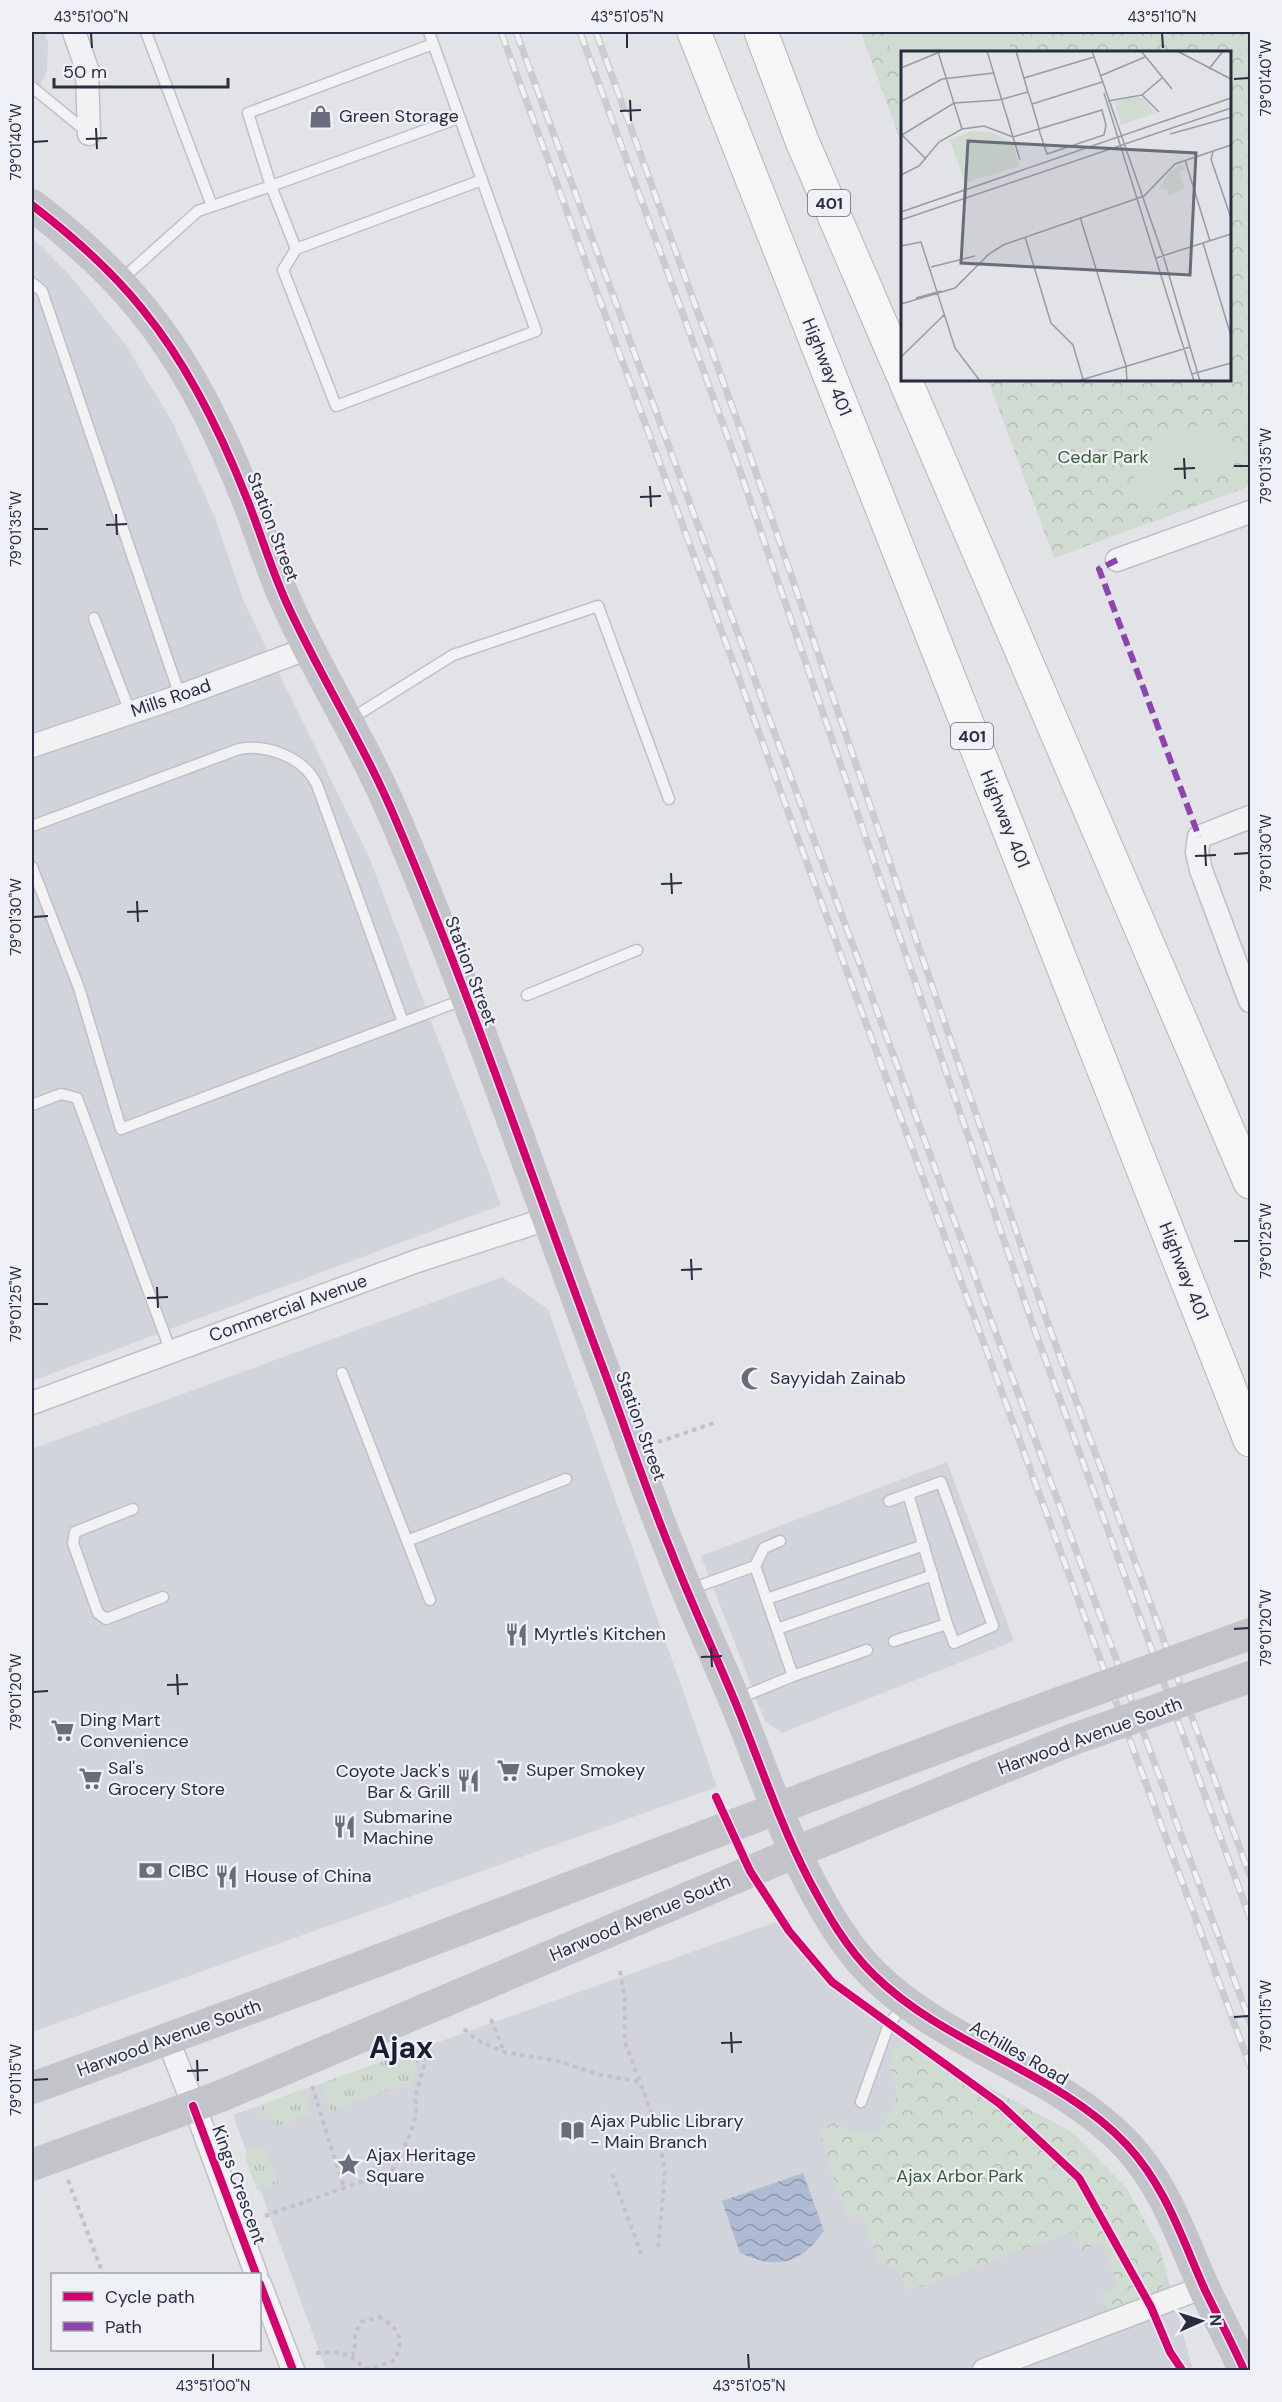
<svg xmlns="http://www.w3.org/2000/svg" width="1282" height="2402" font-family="'DM Sans',sans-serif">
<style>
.built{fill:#d2d4dc}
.grass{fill:url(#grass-tufts)}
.park{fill:url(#park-crowns)}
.pitch{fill:#d0dbd2}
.water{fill:url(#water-waves)}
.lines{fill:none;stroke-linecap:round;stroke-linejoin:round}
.lane-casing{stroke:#bfc0c5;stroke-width:13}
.street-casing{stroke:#bfc0c5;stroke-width:25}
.highway-casing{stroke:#b4b6bc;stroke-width:35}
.path{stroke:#c1c2c8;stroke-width:4;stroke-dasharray:4.5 4.5;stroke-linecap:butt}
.lane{stroke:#f2f2f4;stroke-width:10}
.street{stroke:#f2f2f4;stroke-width:22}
.secondary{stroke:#c3c4ca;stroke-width:32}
.highway{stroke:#f6f6f7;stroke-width:33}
.rail-casing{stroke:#cbcccf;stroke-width:7}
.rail{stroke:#eff1f7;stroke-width:4.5;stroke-dasharray:14;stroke-linecap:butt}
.secondary-bridge{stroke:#c3c4ca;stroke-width:32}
.quiet{stroke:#8e44ad;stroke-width:6;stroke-dasharray:12 6;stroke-linecap:butt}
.cycleway-casing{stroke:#eff1f7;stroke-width:11}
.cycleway{stroke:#d6006c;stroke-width:8}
.ticks{fill:none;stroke:#282d41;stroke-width:2}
.labels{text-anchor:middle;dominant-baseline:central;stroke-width:4.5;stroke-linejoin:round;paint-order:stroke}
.shield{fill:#eff1f7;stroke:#646878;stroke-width:1.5}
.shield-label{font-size:16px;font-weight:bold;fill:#282d41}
.poi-label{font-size:18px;fill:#282d41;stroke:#eff1f7;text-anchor:start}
.street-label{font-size:18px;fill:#282d41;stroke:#eff1f7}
.park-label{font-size:18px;fill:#355e35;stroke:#eff1f7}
.town-label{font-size:30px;font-weight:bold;fill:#1a1e32;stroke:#eff1f7}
.inset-road{fill:none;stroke:#989aa5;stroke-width:1.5}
.view{fill:#696d7b;fill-opacity:0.15;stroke:#696d7b;stroke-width:3}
.inset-edge{fill:none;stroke:#282d41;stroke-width:3}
.neatline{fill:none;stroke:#282d41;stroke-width:2}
.ticks-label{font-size:15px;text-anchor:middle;fill:#282d41}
</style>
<defs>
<pattern id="grass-tufts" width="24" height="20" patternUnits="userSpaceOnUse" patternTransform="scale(1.5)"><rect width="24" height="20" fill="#d0dbd2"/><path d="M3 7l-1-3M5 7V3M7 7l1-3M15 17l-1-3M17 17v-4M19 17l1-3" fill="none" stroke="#b3bcb6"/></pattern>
<pattern id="park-crowns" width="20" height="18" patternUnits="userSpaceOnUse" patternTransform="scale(1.5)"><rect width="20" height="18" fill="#d0dbd2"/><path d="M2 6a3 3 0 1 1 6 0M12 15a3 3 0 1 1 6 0" fill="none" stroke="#b3bcb6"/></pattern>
<pattern id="water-waves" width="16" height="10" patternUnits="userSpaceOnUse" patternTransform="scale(1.5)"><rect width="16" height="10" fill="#afbad3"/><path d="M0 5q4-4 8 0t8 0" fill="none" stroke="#8e98ad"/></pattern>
</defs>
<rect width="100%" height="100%" fill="#e2e3e7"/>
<!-- built -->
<path class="built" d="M 32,32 L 44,32 L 48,42 L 47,70 L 32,105 Z
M 32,238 L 67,272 L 125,344 L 173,423 L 215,518 L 244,602 L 369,857 L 501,1205 L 32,1381 Z
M 502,1277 L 548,1309 L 717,1787 L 32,2032 L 32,1449 Z
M 947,1462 L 1014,1641 L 782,1733 L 765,1721 L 701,1556 Z
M 776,1922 L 909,2044 L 1073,2133 L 1127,2189 L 1159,2247 L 1193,2370 L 326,2370 L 233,2115 Z"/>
<!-- grass -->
<path class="grass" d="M 422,2047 L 411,2087 C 379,2088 360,2101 331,2113 L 322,2083 Z
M 302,2089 L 311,2114 L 276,2126 L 272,2120 L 261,2116 L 262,2105 Z
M 250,2147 L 255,2150 L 266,2149 L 278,2183 L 257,2190 L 245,2157 Z"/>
<!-- park -->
<path class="park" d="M 861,32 L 1250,32 L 1250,486 L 1054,558 L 988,380 L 1230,380 L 1230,52 L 902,52 L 902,145 Z
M 909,2044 L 1073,2133 L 1127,2189 L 1159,2247 L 1167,2273 L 1161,2292 L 1109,2309 L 1101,2294 L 1119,2287 L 1102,2243 L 1082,2251 L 1075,2231 L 908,2291 L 897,2267 L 879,2263 L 862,2217 L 846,2217 L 819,2132 L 832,2123 L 862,2134 L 880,2130 L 898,2095 L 889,2066 L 892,2049 Z"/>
<!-- pitch -->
<path class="pitch" d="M 883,32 L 1010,32 L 1009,52 L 902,52 L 902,76 Z
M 1216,419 L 1233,465 L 1142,499 L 1125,453 Z"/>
<!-- water -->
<path class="water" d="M 803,2173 L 824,2231 C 801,2264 777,2270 740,2253 L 722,2201 Z"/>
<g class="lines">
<defs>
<path id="lane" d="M 146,32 L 212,206
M 433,44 L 248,113 L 271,186 L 459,118
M 32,87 L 87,132
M 296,249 L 482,180
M 121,280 L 198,211 L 271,186 L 296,249 L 283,270 L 336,406 L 536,331 L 429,32
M 32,283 L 42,291 L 180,696
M 94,618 L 130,712
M 349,720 L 453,655 L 598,606 L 669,799
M 32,826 L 239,749 C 267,744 304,757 317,785 L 403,1022
M 32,867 L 79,988 L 121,1129 L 465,999
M 527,995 L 637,950
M 32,1105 L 61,1094 L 77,1098 L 171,1352
M 342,1373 L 430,1600
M 908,1494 L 947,1624
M 889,1501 L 941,1482 L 993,1626 L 954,1643 L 947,1624 L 894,1641
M 133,1509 L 75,1532 L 73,1543 L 98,1613 L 106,1619 L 163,1597
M 407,1541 L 566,1479
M 755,1566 L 764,1548 L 780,1541
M 688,1590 L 755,1566 L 793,1676 L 737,1699
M 767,1599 L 924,1545
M 777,1629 L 933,1575
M 793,1676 L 867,1650
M 861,2102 L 889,2024 L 904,2005"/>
<path id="street" d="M 74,32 L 87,69 L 89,134
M 1117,560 L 1250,512
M 32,746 L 180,696 L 309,648
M 1250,817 L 1199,837 L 1197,852 L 1201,870 L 1250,1001
M 32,1403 L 417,1261 L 547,1219
M 168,2040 L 201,2124 L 256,2274
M 260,2284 L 293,2370
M 984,2370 L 1204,2287"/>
<path id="highway" d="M 694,32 L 1250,1440
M 761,32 L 802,141 L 902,373
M 905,380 L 1250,1182"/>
</defs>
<!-- lane casing -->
<use href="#lane" class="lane-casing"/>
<!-- street casing -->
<use href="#street" class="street-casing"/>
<!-- highway casing -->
<use href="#highway" class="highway-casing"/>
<!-- path -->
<path class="path" d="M 658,1442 L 714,1423
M 620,1971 L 625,1998 L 625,2042 L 657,2128 L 665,2173 L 658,2249
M 491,2019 L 504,2052
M 464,2029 L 477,2040 L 504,2052 L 558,2061 L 597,2074 L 640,2082
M 312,2086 L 344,2188
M 612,2174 L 642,2256
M 68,2180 L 103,2274
M 265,2216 L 392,2171 C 403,2148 420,2124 415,2098 L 431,2041
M 316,2353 C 339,2351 348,2351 365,2369 L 380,2366 L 395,2360 C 403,2337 401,2329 379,2317 L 361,2322 L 355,2334 L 355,2352 L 352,2355"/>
<!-- lane -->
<use href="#lane" class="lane"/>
<!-- street -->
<use href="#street" class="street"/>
<!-- secondary -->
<path class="secondary" d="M 32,205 C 71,235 112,271 143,310 C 188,365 221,433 247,499 C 261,534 272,572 288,606 C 322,680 366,748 397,823 C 472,999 533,1181 600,1360 C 624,1423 645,1488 671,1551 C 691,1603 715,1653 736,1704 C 760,1763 780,1824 809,1880 C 827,1914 847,1949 874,1975 C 947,2047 1056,2070 1127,2145 C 1166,2187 1182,2239 1205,2290 C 1218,2317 1232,2343 1244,2370
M 32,2088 C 376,1965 716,1829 1059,1703
M 32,2165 L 221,2096 L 796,1852 L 1071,1740"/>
<!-- highway -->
<use href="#highway" class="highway"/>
<defs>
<path id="rail" d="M 501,32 L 1250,2066
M 516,32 L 1250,2022
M 580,32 L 739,468 L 1035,1331 L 1250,1918
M 596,32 L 753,464 L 1047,1321 L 1250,1876"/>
</defs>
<!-- rail casing -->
<use href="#rail" class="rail-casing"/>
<!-- rail -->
<use href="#rail" class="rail"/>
<!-- secondary-bridge -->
<path class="secondary-bridge" d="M 1059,1703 L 1250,1634
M 1071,1740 L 1250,1677"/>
<!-- quiet -->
<path class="quiet" d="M 1117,560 L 1099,569 L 1199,837"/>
<defs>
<path id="cycleway" d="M 32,205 C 71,235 112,271 143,310 C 188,365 221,433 247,499 C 261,534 272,572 288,606 C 322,680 366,748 397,823 C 472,999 533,1181 600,1360 C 624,1423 645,1488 671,1551 C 691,1603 715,1653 736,1704 C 760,1763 780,1824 809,1880 C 827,1914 847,1949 874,1975 C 947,2047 1056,2070 1127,2145 C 1166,2187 1182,2239 1205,2290 C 1218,2317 1232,2343 1244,2370
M 716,1797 L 750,1871 L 789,1931 L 832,1982 L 1000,2104 L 1079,2178 L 1151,2307 L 1170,2352 L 1182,2370
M 193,2106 L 256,2274
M 260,2284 L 293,2370"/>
</defs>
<!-- cycleway casing -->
<use href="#cycleway" class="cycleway-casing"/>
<!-- cycleway -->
<use href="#cycleway" class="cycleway"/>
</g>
<!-- ticks -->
<path class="ticks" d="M 91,33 L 92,48M 627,33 L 627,48M 1162,33 L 1163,48M 1234,79 L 1249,78M 630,100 L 631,121M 620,111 L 641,110M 96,128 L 97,149M 86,139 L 107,138M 33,142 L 48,141M 1184,458 L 1185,479M 1234,466 L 1249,466M 1174,469 L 1195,468M 650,486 L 651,507M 640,497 L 661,496M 116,514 L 117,535M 106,525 L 127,524M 33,529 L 48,529M 1205,845 L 1206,866M 1234,854 L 1249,853M 1195,856 L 1216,855M 671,873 L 672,894M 661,884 L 682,883M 137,901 L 138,922M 127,912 L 148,911M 33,917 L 48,916M 1234,1241 L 1249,1241M 691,1259 L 692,1280M 681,1270 L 702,1269M 157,1287 L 158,1308M 147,1298 L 168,1297M 33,1304 L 48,1304M 1234,1629 L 1249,1628M 711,1646 L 712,1667M 701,1657 L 722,1656M 177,1674 L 178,1695M 167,1685 L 188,1684M 33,1692 L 48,1691M 1234,2017 L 1249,2016M 731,2032 L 732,2053M 721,2043 L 742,2042M 197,2060 L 198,2081M 187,2071 L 208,2070M 33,2080 L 48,2079M 213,2354 L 213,2369M 748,2354 L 749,2369"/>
<!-- icons -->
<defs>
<symbol id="shop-bare" viewBox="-9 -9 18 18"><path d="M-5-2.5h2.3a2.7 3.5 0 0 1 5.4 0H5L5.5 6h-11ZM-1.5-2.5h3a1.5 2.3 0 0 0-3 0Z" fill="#696d7b" stroke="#eff1f7" stroke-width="2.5" paint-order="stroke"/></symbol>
<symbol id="mosque-bare" viewBox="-9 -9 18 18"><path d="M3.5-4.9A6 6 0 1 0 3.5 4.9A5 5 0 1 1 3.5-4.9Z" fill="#696d7b" stroke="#eff1f7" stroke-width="2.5" paint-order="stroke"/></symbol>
<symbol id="restaurant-bare" viewBox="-9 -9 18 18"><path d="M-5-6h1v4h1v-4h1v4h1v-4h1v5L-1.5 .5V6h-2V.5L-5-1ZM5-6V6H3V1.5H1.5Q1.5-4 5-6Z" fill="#696d7b" stroke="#eff1f7" stroke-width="2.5" paint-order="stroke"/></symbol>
<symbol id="supermarket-bare" viewBox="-9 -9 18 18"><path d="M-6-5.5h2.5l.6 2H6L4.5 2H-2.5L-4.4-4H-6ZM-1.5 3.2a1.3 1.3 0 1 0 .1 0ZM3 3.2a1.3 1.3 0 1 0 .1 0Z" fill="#696d7b" stroke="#eff1f7" stroke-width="2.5" paint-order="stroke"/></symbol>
<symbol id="bank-bare" viewBox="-9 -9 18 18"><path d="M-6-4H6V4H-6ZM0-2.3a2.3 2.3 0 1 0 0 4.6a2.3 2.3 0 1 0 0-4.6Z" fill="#696d7b" stroke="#eff1f7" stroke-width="2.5" paint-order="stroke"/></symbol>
<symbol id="library-bare" viewBox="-9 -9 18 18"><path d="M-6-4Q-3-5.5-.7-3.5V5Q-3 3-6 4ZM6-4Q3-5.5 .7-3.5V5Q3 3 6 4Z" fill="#696d7b" stroke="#eff1f7" stroke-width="2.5" paint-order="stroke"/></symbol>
<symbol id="sight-bare" viewBox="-9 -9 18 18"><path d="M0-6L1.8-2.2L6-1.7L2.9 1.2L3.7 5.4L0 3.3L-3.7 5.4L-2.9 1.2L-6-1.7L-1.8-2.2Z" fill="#696d7b" stroke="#eff1f7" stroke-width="2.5" paint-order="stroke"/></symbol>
</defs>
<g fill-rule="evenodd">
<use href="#shop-bare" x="304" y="100" width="33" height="33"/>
<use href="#mosque-bare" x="736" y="1362" width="33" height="33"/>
<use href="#restaurant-bare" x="500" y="1618" width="33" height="33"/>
<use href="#supermarket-bare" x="46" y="1714" width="33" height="33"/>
<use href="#supermarket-bare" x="492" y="1754" width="33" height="33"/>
<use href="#supermarket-bare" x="74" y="1762" width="33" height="33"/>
<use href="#restaurant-bare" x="452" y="1764" width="33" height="33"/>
<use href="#restaurant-bare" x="328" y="1810" width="33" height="33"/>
<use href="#bank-bare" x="134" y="1854" width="33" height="33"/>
<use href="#restaurant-bare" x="210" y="1860" width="33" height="33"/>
<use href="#library-bare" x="556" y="2114" width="33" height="33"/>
<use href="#sight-bare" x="332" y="2148" width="33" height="33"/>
</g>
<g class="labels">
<!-- shield labels -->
<g class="shield">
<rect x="808" y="190" width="42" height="26" rx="4.5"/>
<rect x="951" y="723" width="42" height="26" rx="4.5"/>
</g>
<g class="shield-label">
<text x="829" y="203">401</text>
<text x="972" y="736">401</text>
</g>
<!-- poi labels -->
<g class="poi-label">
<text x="339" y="116">Green Storage</text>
<text x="770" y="1378">Sayyidah Zainab</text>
<text x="534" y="1634">Myrtle's Kitchen</text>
<text x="80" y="1720">Ding Mart<tspan x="80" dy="21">Convenience</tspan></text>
<text x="108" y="1768">Sal's<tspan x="108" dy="21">Grocery Store</tspan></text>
<text x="526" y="1770">Super Smokey</text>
<text x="450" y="1771" text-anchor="end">Coyote Jack's<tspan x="450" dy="21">Bar &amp; Grill</tspan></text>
<text x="363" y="1817">Submarine<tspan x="363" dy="21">Machine</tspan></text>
<text x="168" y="1871">CIBC</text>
<text x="245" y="1876">House of China</text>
<text x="590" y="2121">Ajax Public Library<tspan x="590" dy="21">- Main Branch</tspan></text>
<text x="366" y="2155">Ajax Heritage<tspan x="366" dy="21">Square</tspan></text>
</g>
<!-- street labels -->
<g class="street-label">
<text transform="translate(827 367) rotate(68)">Highway 401</text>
<text transform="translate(273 527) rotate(69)">Station Street</text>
<text transform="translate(171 698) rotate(-19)">Mills Road</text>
<text transform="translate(1005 819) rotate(68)">Highway 401</text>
<text transform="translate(471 971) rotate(69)">Station Street</text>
<text transform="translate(1184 1271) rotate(68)">Highway 401</text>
<text transform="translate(288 1308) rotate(-20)">Commercial Avenue</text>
<text transform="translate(641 1426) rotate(70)">Station Street</text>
<text transform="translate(1090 1736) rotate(-20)">Harwood Avenue South</text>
<text transform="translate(640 1918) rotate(-23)">Harwood Avenue South</text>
<text transform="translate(169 2038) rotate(-20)">Harwood Avenue South</text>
<text transform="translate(1019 2053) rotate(30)">Achilles Road</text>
<text transform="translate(239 2185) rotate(70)">Kings Crescent</text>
</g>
<!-- park labels -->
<g class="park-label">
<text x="1103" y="457">Cedar Park</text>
<text x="960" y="2176">Ajax Arbor Park</text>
</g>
<!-- town labels -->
<g class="town-label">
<text x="401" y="2047">Ajax</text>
</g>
</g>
<!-- overview -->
<g transform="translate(901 51)">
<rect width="330" height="330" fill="#e2e3e7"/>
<path d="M 234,45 L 242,47 L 254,62 L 220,74 L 214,51 Z" fill="#d0dbd2"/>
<path d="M 70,80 L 90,81 L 111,91 L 119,115 L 64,132 L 49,89 ZM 280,113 L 285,118 L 278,121 L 283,137 L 267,145 L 267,139 L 259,136 L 269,121 Z" fill="#d0dbd2"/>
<path class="inset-road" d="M 86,0 L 119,109M 191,0 L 263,207 L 299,330M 240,0 L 271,38M 276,0 L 330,28M 37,1 L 61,78M 0,17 L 41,0M 308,18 L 322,0M 199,25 L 244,6M 123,27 L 193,6M 203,42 L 293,330M 241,44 L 262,26M 207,50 L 241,44 L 258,61M 0,51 L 41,28 L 93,22M 131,53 L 201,31M 0,83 L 25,108M 269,83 L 330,66M 1,84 L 53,52 L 98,49 L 127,41M 112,86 L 138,78 L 201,59 L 205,74 L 203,84 L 146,103 L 139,82 L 137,74 L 131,53 L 127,41 L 115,0M 312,101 L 310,108 L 330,167M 284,109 L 309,190M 0,124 L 18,115 L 38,91 L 61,78 L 83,75 L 112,86M 0,161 L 330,47M 179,166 L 225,315 L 226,330M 0,169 L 330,57M 124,186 L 150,272 L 172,294 L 182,328M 302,192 L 330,285M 0,195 L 20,191 L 54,297 L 79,330M 255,207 L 330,183M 30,216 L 74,205M 15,247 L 40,240M 0,253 L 54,237 L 88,203 L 102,194 L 243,145 L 274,113 L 330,94M 0,306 L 44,263M 291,323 L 330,312M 177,330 L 289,296"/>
<path class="view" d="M 67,90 L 295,102 L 289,224 L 60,212 Z"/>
<rect width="330" height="330" class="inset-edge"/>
</g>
<!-- border -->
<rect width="1282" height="2402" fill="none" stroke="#eff1f7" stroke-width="66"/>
<!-- legend -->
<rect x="51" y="2273" width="210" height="78" fill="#eff1f7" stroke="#9fa3ae" stroke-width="1.5"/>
<rect x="63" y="2292" width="30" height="9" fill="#d6006c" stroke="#9fa3ae" stroke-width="1.5"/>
<text x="105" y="2303" font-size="18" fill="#282d41">Cycle path</text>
<rect x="63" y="2322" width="30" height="9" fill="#8e44ad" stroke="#9fa3ae" stroke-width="1.5"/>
<text x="105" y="2333" font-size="18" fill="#282d41">Path</text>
<!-- north arrow -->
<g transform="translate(1201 2321) rotate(87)" stroke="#eff1f7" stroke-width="4.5" paint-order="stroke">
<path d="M0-4.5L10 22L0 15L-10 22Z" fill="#282d41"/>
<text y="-9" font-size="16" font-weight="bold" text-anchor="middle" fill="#282d41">N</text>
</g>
<!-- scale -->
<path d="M54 78v9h174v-9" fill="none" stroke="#282d41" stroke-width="3"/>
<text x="63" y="78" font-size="18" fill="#282d41" stroke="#eff1f7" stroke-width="4.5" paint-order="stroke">50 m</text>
<rect x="33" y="33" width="1216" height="2336" class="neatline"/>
<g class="ticks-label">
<text x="91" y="22">43°51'00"N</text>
<text x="627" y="22">43°51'05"N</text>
<text x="1162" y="22">43°51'10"N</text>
<text transform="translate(1266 78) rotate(-90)" y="5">79°01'40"W</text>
<text transform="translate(16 142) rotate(-90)" y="5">79°01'40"W</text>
<text transform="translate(1266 466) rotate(-90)" y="5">79°01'35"W</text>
<text transform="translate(16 529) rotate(-90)" y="5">79°01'35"W</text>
<text transform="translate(1266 853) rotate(-90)" y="5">79°01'30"W</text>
<text transform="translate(16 917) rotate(-90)" y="5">79°01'30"W</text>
<text transform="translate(1266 1241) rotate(-90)" y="5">79°01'25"W</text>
<text transform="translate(16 1304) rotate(-90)" y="5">79°01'25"W</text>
<text transform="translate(1266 1628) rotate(-90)" y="5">79°01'20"W</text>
<text transform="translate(16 1692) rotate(-90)" y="5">79°01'20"W</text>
<text transform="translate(1266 2016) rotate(-90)" y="5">79°01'15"W</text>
<text transform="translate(16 2080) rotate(-90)" y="5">79°01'15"W</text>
<text x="213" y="2391">43°51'00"N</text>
<text x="749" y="2391">43°51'05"N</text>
</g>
</svg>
